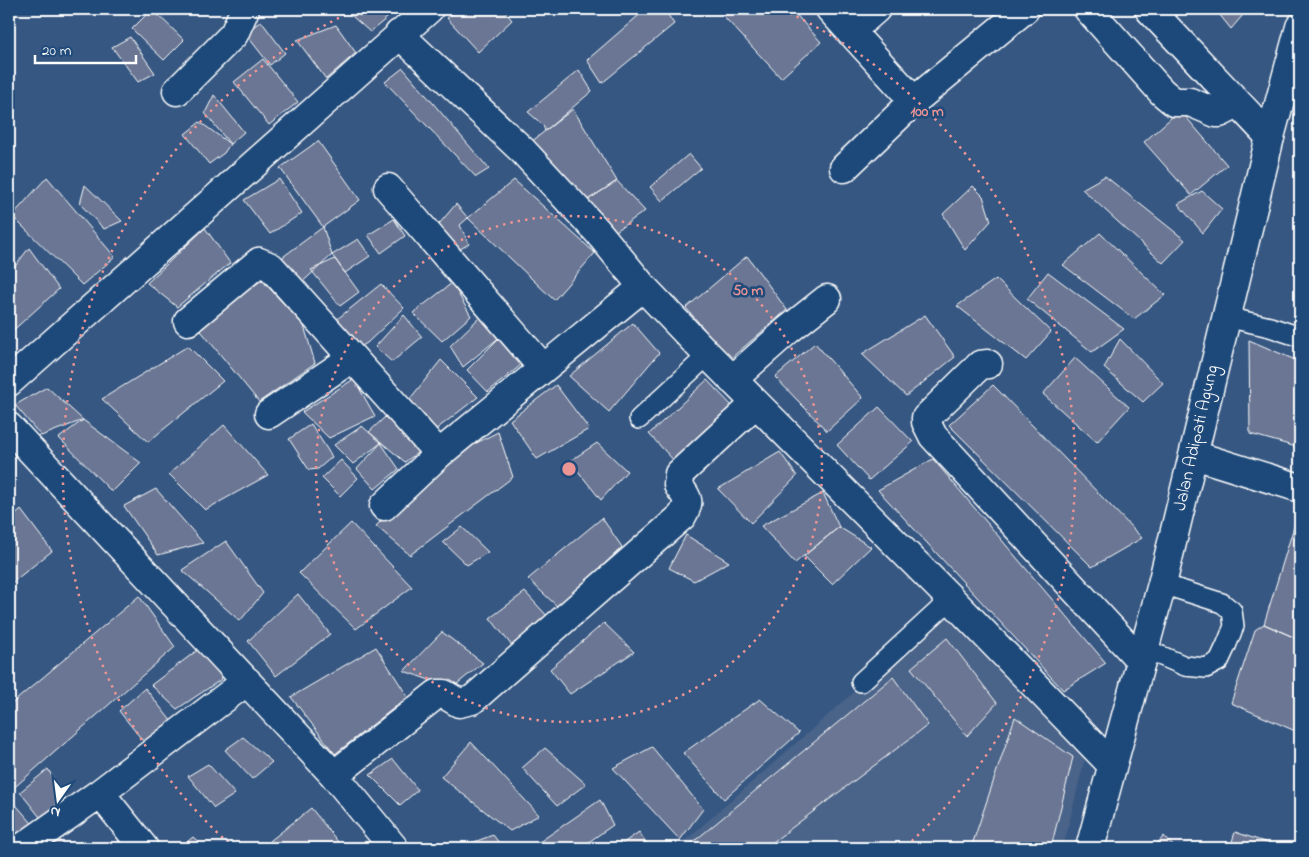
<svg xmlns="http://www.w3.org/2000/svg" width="1309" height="857" font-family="'Indie Flower',sans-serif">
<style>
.built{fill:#4a6389}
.building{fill:#6b7693;stroke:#fff}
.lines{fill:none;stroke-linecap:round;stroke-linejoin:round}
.lane-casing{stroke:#fff;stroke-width:22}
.street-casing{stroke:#fff;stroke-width:31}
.secondary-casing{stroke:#fff;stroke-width:31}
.lane{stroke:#1f4a7a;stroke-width:19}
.street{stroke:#1f4a7a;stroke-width:28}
.secondary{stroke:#1f4a7a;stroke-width:28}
.ring{fill:none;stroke:#ea9494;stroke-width:2.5;stroke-dasharray:2.5 5}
.labels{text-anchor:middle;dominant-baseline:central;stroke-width:5;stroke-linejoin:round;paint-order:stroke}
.street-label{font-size:18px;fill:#fff;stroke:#1f4a7a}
.centre{fill:#ea9494;stroke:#1f4a7a;stroke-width:2.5}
.ring-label{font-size:15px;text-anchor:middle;font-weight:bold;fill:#ea9494;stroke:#1f4a7a;stroke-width:5;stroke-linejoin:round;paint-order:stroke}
</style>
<rect width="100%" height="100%" fill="#365782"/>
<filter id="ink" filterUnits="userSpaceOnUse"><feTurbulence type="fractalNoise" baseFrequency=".02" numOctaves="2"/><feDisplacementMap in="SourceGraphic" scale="10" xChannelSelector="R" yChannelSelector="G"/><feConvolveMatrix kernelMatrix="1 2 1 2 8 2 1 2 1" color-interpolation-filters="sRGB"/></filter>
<g filter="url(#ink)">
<!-- built -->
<path class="built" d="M 946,611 L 1087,750 L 1063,848 L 677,848 Z"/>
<!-- building -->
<path class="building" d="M 152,9 L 184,40 L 164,60 L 132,29 Z
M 178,9 L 191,9 L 184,15 Z
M 344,9 L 398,9 L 370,32 Z
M 458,9 L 503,9 L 512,20 L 478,52 L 447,18 Z
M 646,9 L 664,9 L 674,24 L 602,83 L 587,60 Z
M 717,9 L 791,9 L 821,42 L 781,78 Z
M 1215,9 L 1248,9 L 1231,29 Z
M 261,21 L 285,53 L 270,65 L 245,33 Z
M 336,25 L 356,53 L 326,79 L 297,40 Z
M 130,37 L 155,73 L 138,82 L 112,47 Z
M 263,59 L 298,102 L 269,125 L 234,82 Z
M 403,68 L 489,169 L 476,177 L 385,82 Z
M 579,70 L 592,91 L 545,131 L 543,125 L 528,112 Z
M 214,95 L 244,132 L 230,144 L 205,113 Z
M 573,109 L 617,181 L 583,203 L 531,142 Z
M 1180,110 L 1227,165 L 1191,195 L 1144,142 Z
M 200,122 L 230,144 L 224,153 L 209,164 L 185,134 Z
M 318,141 L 360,200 L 323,227 L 280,168 Z
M 689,154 L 701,168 L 662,201 L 650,187 Z
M 1105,176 L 1185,240 L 1163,263 L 1082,189 Z
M 47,177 L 115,257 L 82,285 L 12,216 Z
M 279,179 L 302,213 L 270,234 L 244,200 Z
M 514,180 L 595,253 L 554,300 L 468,218 Z
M 617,181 L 645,211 L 613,233 L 583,203 Z
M 85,185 L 122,221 L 104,229 L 80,204 Z
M 973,186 L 983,196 L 991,221 L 965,250 L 943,214 Z
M 1202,191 L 1222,209 L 1203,233 L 1178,204 Z
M 456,204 L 468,218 L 460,225 L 469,244 L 453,253 L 434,230 Z
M 394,219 L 405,236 L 381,253 L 368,235 Z
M 323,227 L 332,255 L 298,286 L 276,262 Z
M 205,228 L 230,263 L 177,307 L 147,283 Z
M 1100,233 L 1165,295 L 1134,319 L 1063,265 Z
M 358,239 L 370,256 L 345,273 L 332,255 Z
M 29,248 L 59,289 L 9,334 L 9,274 Z
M 747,256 L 787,310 L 730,359 L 686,308 Z
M 335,259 L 359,292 L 340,306 L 311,270 Z
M 1048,272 L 1124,329 L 1092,352 L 1027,299 Z
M 996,279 L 1051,332 L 1026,360 L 957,306 Z
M 262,280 L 304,326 L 315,363 L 259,402 L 197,326 Z
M 452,283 L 471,316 L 442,341 L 413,313 Z
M 381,284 L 404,308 L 367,343 L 357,349 L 331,324 Z
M 483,314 L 501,336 L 463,367 L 450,346 Z
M 404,315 L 422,337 L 392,362 L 375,347 Z
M 925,315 L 955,357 L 906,396 L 862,354 Z
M 633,323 L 659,353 L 609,412 L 569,376 Z
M 501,336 L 521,365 L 488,392 L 467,370 Z
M 1120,339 L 1163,383 L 1143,402 L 1104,368 Z
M 1249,340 L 1300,362 L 1300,448 L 1250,434 Z
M 815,343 L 863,398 L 827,431 L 775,377 Z
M 188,346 L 223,381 L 148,442 L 102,399 Z
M 1075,358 L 1129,407 L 1097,442 L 1043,394 Z
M 441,360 L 478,397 L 434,431 L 405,405 Z
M 354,379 L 375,416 L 329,438 L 302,412 Z
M 707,380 L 737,411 L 679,466 L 649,434 Z
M 556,385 L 589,429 L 537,459 L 510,420 Z
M 993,385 L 1142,538 L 1092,567 L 949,425 Z
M 47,387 L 83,420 L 41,436 L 15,405 Z
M 879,407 L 913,442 L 869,480 L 837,445 Z
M 385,417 L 421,450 L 405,462 L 369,432 Z
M 83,420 L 141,463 L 112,492 L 59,438 Z
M 311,424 L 332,457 L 318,469 L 309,470 L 289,439 Z
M 224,425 L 268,475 L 205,510 L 169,474 Z
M 362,426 L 381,443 L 353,464 L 334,445 Z
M 498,432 L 513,477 L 410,555 L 376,526 L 437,463 Z
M 381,443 L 399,469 L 375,489 L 357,469 Z
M 597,443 L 627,471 L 601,500 L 570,461 Z
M 780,452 L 797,476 L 751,523 L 718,489 Z
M 933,459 L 1106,663 L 1063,690 L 878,490 Z
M 341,460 L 358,478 L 340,496 L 322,478 Z
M 156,489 L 203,543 L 158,555 L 124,506 Z
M 823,493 L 839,527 L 795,563 L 761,526 Z
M 1300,507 L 1300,640 L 1264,624 Z
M 21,510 L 52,551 L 9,585 L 9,521 Z
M 602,518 L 622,547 L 559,608 L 528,579 Z
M 351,523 L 412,587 L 356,629 L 299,573 Z
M 462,527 L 488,552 L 467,565 L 443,542 Z
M 839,527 L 871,547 L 832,584 L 804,556 Z
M 686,535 L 729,562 L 694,581 L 669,568 Z
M 226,541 L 263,593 L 240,621 L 182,570 Z
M 525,592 L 550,619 L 512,646 L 490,618 Z
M 298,594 L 330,634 L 276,676 L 248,641 Z
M 139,596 L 175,647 L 9,792 L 9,706 Z
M 604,623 L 634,652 L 570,694 L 550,669 Z
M 1264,624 L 1300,640 L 1300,733 L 1231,703 L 1255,630 Z
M 442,632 L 483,663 L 452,688 L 404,671 Z
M 947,638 L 997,703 L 967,736 L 911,668 Z
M 203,646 L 222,679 L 177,709 L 151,685 Z
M 376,647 L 408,697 L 335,754 L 291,697 Z
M 893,677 L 928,725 L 765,848 L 686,848 Z
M 145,688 L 172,722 L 144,742 L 119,711 Z
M 760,699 L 799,733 L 724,799 L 683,753 Z
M 1015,717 L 1073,757 L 1051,848 L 971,848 Z
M 243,737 L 272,762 L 252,779 L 225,750 Z
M 471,742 L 539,815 L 510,831 L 441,777 Z
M 652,747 L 703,809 L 680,840 L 613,768 Z
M 545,748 L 586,784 L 557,806 L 522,768 Z
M 393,759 L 418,790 L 400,805 L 370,775 Z
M 208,764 L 235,794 L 214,808 L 188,776 Z
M 48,769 L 67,804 L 47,826 L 20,792 Z
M 9,797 L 38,830 L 9,842 Z
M 600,800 L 613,825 L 580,848 L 538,848 L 535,845 Z
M 311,808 L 343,848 L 276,848 L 270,841 Z
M 52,830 L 66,848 L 34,848 Z
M 639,832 L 650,848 L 616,848 Z
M 1235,832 L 1282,848 L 1230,848 Z
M 493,835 L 503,848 L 458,848 Z
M 1164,836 L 1175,848 L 1153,848 Z
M 193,837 L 205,848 L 180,848 Z
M 121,840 L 127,848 L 108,848 Z"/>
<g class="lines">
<defs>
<path id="lane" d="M 1226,317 L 1270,327 L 1300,337
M 639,419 L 708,355
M 1145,649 L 1185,666 L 1206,668 L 1219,661 L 1226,646 L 1234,626 L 1232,611 L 1222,603 L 1162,584
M 861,682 L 951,599"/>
<path id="street" d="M 830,9 L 914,101
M 1088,9 L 1162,92 L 1174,102 L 1190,102 L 1216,113 L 1220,113 L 1238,104
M 1149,9 L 1270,137
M 850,32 L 876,9
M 399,34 L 523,151 L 598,232 L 643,287 L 708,355 L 951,599 L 1112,765
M 177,91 L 234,34 L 245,9
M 844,168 L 914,101 L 1025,9
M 388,188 L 543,368
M 188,321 L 259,262 L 271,267 L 439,454
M 988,364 L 980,365 L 926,418 L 926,422 L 933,436 L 1141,661
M 732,380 L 788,330 L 827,299
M 9,382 L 429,9
M 269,414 L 352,358
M 9,427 L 334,775 L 394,848
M 1194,455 L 1300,488
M 384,506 L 439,454 L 643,287
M 334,775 L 437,694 L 444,694 L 459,703 L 472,700 L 682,516 C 691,501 688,499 678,485 L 679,474 L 755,404
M 100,793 L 144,848
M 22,848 L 100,793 L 247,681"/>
<path id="secondary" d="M 1090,848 L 1162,584 L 1270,137 L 1300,27"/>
</defs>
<!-- lane casing -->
<use href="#lane" class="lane-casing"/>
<!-- street casing -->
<use href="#street" class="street-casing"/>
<!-- secondary casing -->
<use href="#secondary" class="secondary-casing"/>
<!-- lane -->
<use href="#lane" class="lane"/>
<!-- street -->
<use href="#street" class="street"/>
<!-- secondary -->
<use href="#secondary" class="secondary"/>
</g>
</g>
<!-- distance rings -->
<g class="ring">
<circle cx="569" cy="469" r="253"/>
<path d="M234 848A506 506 0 0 1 355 10M783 10A506 506 0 0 1 904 848"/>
</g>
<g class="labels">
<!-- street labels -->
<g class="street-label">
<text transform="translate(1197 438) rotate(-77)">Jalan Adipati Agung</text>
</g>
</g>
<circle cx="569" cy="469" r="8" class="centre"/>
<g class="ring-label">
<text x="927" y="116">100 m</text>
<text x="748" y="295">50 m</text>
</g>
<!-- margin -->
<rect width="1309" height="857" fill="none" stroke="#1f4a7a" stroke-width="30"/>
<rect x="15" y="15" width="1279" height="827" fill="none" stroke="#fff" stroke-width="2" filter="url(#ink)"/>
<!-- north arrow -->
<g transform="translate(58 800) rotate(194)" stroke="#1f4a7a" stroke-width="4" paint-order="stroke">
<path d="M0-4L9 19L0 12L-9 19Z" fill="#ffffff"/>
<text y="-8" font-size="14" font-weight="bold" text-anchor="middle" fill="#ffffff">N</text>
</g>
<!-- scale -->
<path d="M35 55v8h101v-8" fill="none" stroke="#ffffff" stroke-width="2.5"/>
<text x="42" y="55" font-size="15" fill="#ffffff" stroke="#1f4a7a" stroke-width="4" paint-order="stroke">20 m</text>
</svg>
